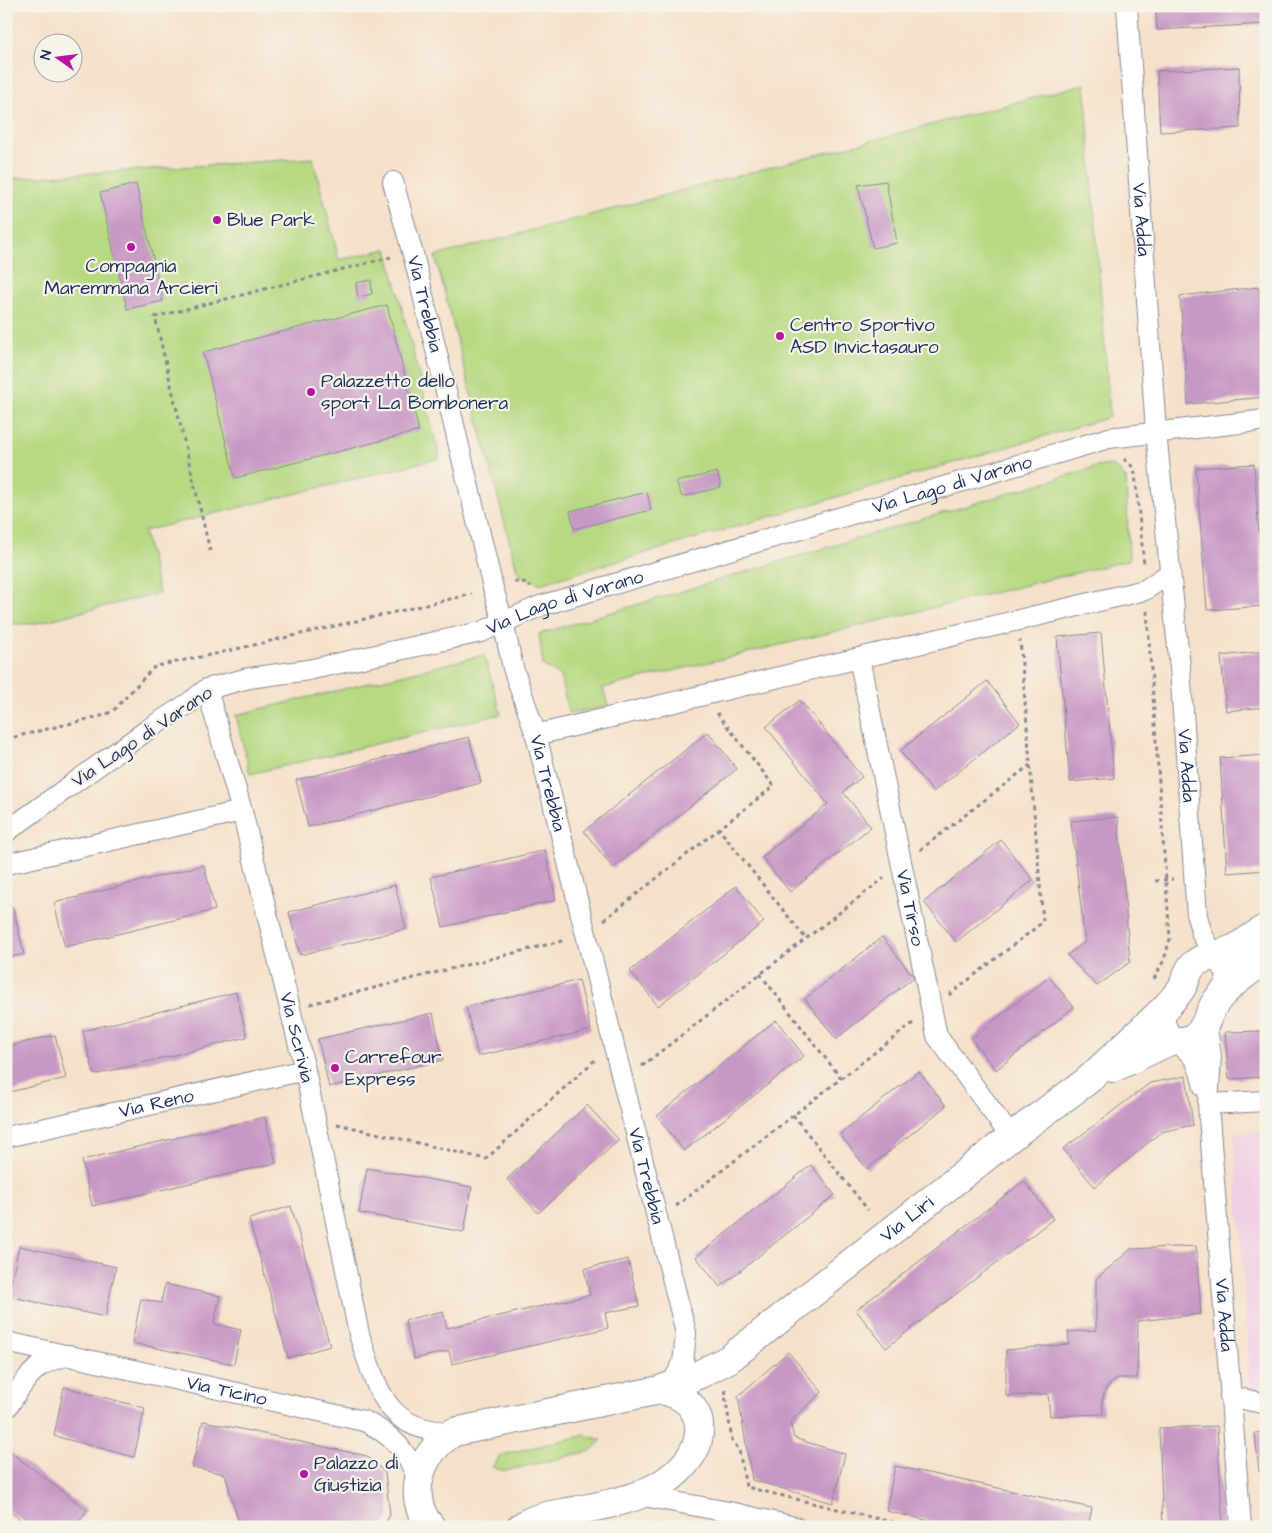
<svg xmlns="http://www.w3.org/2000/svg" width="1272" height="1533" font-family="'Architects Daughter',sans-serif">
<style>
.built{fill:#f0d0e4}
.green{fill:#b6d981;stroke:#688470}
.building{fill:#c797c5}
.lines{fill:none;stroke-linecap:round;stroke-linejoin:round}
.minor-casing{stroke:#888894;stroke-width:22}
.secondary-casing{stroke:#888894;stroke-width:30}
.path{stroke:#888894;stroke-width:3;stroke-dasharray:4 4;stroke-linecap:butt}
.minor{stroke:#fff;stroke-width:20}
.secondary{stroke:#fff;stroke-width:28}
.poi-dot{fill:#b5179e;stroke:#f7f3e8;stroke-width:2}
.labels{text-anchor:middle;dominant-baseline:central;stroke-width:4.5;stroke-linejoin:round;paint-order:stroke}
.street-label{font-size:19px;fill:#1b2f5e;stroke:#f7f3e8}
.poi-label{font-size:19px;fill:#1b2f5e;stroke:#f7f3e8;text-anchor:start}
</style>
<rect width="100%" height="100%" fill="#f7f3e8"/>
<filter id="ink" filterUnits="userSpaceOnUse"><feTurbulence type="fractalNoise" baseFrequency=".02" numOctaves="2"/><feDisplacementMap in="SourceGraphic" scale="10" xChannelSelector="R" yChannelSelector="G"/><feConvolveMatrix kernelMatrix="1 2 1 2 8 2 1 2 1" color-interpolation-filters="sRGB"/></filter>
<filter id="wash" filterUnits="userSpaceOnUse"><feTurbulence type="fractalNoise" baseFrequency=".0096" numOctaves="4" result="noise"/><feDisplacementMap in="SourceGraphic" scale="20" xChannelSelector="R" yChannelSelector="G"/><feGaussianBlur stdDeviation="1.12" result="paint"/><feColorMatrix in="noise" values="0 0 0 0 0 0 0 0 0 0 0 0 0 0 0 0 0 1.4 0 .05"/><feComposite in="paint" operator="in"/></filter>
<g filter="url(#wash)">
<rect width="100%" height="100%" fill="#f5e1c9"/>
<!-- built -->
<path class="built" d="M 1266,1130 L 1266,1393 L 1250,1389 L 1234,1133 Z"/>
<!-- green -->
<path class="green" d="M 1085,84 L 1110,417 L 540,584 L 518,574 L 435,256 Z
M 313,158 L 339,260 L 387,249 L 440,458 L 144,531 L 159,593 L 33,624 L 6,624 L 6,179 Z
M 1110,465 L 1119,470 L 1126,479 L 1129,560 L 603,688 L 608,706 L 569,714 L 560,676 L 543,665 L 539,634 L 1096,467 Z
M 484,655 L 501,714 L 250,774 L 236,715 Z
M 586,1435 L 602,1440 L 591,1451 L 505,1471 L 492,1467 L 501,1455 Z
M 661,1520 L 685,1527 L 631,1527 Z"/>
<g id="blocks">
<!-- building -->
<path class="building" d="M 1156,6 L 1266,6 L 1266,24 L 1157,30 Z
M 1239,67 L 1240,128 L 1160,132 L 1157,71 Z
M 886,181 L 897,243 L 873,248 L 858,185 Z
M 136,184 L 163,301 L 127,309 L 100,193 Z
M 371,280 L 372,294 L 358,297 L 356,283 Z
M 1259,287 L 1266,397 L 1188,404 L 1180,296 Z
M 387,305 L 419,431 L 235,478 L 203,352 Z
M 1254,464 L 1264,606 L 1207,610 L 1196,468 Z
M 717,472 L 721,487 L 682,497 L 676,482 Z
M 647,492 L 651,510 L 574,529 L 570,511 Z
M 1101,633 L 1114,778 L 1070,782 L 1057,637 Z
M 1266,651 L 1266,707 L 1226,711 L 1221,656 Z
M 987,681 L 1020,723 L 933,792 L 900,751 Z
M 800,700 L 862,777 L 843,792 L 871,827 L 790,892 L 762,857 L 828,804 L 766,727 Z
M 708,732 L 737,769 L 613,868 L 584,831 Z
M 469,737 L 481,783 L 308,827 L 296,780 Z
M 1266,755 L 1266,870 L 1227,873 L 1220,758 Z
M 1118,817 L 1130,962 L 1097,986 L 1067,955 L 1085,942 L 1071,821 Z
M 1001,840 L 1033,880 L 956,942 L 924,902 Z
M 545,850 L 556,900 L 443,927 L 431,877 Z
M 204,865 L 215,910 L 65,947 L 54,903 Z
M 395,885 L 406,929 L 300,955 L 289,912 Z
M 736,886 L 764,922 L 658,1006 L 630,971 Z
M 13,907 L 24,954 L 6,958 L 6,909 Z
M 882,937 L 914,977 L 836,1039 L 805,999 Z
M 1049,977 L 1074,1007 L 996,1070 L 971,1039 Z
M 579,980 L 591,1030 L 478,1056 L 466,1007 Z
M 236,992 L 247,1037 L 94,1075 L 83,1031 Z
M 433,1013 L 443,1060 L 329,1087 L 318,1039 Z
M 776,1020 L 804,1056 L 684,1151 L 657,1116 Z
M 1266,1031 L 1266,1077 L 1229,1079 L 1225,1032 Z
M 6,1032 L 10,1046 L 55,1035 L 66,1078 L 6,1093 Z
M 919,1071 L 946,1106 L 867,1169 L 840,1134 Z
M 1186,1076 L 1193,1125 L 1161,1132 L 1095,1187 L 1063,1149 L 1150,1083 Z
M 587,1105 L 619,1140 L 538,1213 L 507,1179 Z
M 265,1117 L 276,1163 L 92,1206 L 82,1160 Z
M 811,1165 L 835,1195 L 720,1287 L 696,1257 Z
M 367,1168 L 472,1187 L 464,1232 L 359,1213 Z
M 1024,1181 L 1053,1219 L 886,1348 L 856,1310 Z
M 291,1206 L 330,1346 L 288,1358 L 249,1219 Z
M 19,1246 L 116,1267 L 105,1317 L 8,1296 Z
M 1196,1246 L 1201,1314 L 1138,1321 L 1137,1378 L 1118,1378 L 1107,1387 L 1102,1400 L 1103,1414 L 1050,1416 L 1048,1394 L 1006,1396 L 1006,1350 L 1069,1344 L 1068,1332 L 1096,1330 L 1096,1279 L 1131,1249 Z
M 628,1259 L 639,1306 L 605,1313 L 608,1328 L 452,1364 L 449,1351 L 414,1359 L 405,1320 L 443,1311 L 447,1328 L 590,1295 L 584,1269 Z
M 165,1284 L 220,1296 L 214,1324 L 241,1330 L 234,1364 L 132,1343 L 141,1299 L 161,1303 Z
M 788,1352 L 822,1392 L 790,1422 L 794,1438 L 845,1454 L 833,1503 L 752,1480 L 738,1396 Z
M 64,1387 L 145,1408 L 134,1457 L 54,1436 Z
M 203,1421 L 367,1456 L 385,1473 L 390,1515 L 383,1527 L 240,1527 L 225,1474 L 192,1467 Z
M 1217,1426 L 1223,1527 L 1163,1527 L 1159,1428 Z
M 1266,1432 L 1266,1471 L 1259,1471 L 1255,1433 Z
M 9,1451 L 87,1510 L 75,1527 L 31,1527 L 6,1509 L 6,1456 Z
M 895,1466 L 1092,1508 L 1088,1527 L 956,1527 L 886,1511 Z
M 1262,1505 L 1266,1505 L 1266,1527 L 1264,1527 Z"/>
</g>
</g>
<g filter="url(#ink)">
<use href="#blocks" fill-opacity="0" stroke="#888894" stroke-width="1"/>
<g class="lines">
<defs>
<g id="minor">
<path id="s1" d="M 1127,6 L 1156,432 L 1180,668 L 1197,916 L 1202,934 L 1214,956"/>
<path id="s2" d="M 393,182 L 415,262 L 493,588 L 503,622 L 513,668 L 536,735 L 686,1333 L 683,1363 L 671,1385"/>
<path id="s3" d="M 859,658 L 937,1036 L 1011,1137"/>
<path id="s4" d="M 207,689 L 242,811 L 305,1070 L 359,1334 C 377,1388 385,1433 454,1432"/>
<path d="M 536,735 L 1145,590 L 1170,573"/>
<path id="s5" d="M 6,832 L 150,728 L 189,703 L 207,689 L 249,678 L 308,670 L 481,632 L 540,606 L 1109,438 L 1266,420"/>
<path d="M 6,864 L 242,811"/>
<path id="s6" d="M 1207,1020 L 1207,1028 L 1211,1056 L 1208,1104 L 1241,1527"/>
<path d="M 1172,1040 C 1195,1054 1198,1061 1204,1087"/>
<path d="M 1208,1104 L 1266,1101"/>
<path id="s7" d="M 6,1137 L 305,1070"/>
<path id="s8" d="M 6,1342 L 364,1421 C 392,1434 409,1453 419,1483"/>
<path d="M 1230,1396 L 1266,1404"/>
<path d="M 6,1409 C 16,1395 27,1374 42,1365 C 50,1360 59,1358 69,1355"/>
<path d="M 638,1495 L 734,1513 L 795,1527"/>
</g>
<g id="secondary">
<path d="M 1214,956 L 1236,948 L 1266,928"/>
<path d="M 1223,993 C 1236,979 1231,963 1214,956 C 1207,958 1199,959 1193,965 C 1187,971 1186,981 1181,989 C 1172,1003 1154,1012 1164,1031 C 1166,1034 1169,1038 1172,1040 C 1175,1041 1180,1041 1183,1041 C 1207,1038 1205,1014 1218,999 C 1229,985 1251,969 1266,960"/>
<path d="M 1113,1068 L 1172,1040"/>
<path id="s9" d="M 660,1390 L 700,1374 L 729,1359 L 1011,1137 L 1087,1081 L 1162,1011"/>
<path d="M 431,1527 C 404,1495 421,1452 454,1432 L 660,1390 C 676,1393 689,1399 696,1414 C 702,1427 699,1443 692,1454 C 666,1496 612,1504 568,1512 C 552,1515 534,1517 521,1527"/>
</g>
</defs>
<!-- minor casing -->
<use href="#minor" class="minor-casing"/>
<!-- secondary casing -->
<use href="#secondary" class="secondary-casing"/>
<!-- path -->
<path class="path" d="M 1124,459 L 1132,466 L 1135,473 L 1144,565
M 210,551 L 155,317 L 391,257
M 514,582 L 523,582 L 531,587
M 1147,611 L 1170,939 L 1164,960 L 1153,981
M 717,713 L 774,786 L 719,829
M 6,739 L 105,715 L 114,710 L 151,670 L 156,666 L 215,654 L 472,594
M 920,850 L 1030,765
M 1155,881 L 1173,879
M 604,920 L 719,829 L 806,939
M 760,974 L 841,1078
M 949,995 L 1043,922 L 1020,640
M 310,1004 L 566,940
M 642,1066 L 884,878
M 793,1115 L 868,1210
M 337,1124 L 486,1159 L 596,1059
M 676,1206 L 913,1023
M 726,1390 L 725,1395 L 732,1440 L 739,1450 L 746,1487 L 912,1527"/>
<!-- minor -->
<use href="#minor" class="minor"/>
<!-- secondary -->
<use href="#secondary" class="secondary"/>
</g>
</g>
<!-- markers -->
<g class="poi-dot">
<circle cx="217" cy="220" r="5"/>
<circle cx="131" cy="247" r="5"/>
<circle cx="780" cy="336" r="5"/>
<circle cx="311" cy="392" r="5"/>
<circle cx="335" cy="1068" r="5"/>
<circle cx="304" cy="1474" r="5"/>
</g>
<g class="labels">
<!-- street labels -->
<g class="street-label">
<text stroke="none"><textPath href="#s1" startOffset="214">Via Adda</textPath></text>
<text stroke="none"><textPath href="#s2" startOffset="126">Via Trebbia</textPath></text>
<text stroke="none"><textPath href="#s5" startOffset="1021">Via Lago di Varano</textPath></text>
<text stroke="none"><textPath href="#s5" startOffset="616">Via Lago di Varano</textPath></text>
<text transform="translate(142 737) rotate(-34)">Via Lago di Varano</text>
<text stroke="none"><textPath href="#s1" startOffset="762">Via Adda</textPath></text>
<text stroke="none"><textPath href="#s2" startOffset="621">Via Trebbia</textPath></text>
<text stroke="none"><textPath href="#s3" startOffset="255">Via Tirso</textPath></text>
<text stroke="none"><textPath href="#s4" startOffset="360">Via Scrivia</textPath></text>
<text stroke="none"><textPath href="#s7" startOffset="154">Via Reno</textPath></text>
<text stroke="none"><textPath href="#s2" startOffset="1026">Via Trebbia</textPath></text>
<text stroke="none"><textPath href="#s9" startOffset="302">Via Liri</textPath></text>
<text stroke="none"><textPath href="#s6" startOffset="296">Via Adda</textPath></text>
<text stroke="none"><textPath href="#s8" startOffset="226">Via Ticino</textPath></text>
</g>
<!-- poi labels -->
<g class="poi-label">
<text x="227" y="220">Blue Park</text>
<text x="131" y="266" text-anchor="middle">Compagnia<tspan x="131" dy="22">Maremmana Arcieri</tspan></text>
<text x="790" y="325">Centro Sportivo<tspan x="790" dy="22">ASD Invictasauro</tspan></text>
<text x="321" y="381">Palazzetto dello<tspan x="321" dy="22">sport La Bombonera</tspan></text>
<text x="345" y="1057">Carrefour<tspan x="345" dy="22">Express</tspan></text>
<text x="314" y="1463">Palazzo di<tspan x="314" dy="22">Giustizia</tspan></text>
</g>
</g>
<!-- margin -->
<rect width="1272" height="1533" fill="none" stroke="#f7f3e8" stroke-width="25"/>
<!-- north arrow -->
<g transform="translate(58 58) rotate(284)"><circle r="24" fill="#f7f3e8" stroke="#9fa5b1"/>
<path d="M0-4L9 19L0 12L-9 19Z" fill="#b5179e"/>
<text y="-8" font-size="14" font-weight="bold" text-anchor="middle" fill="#1b2f5e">N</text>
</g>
</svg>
